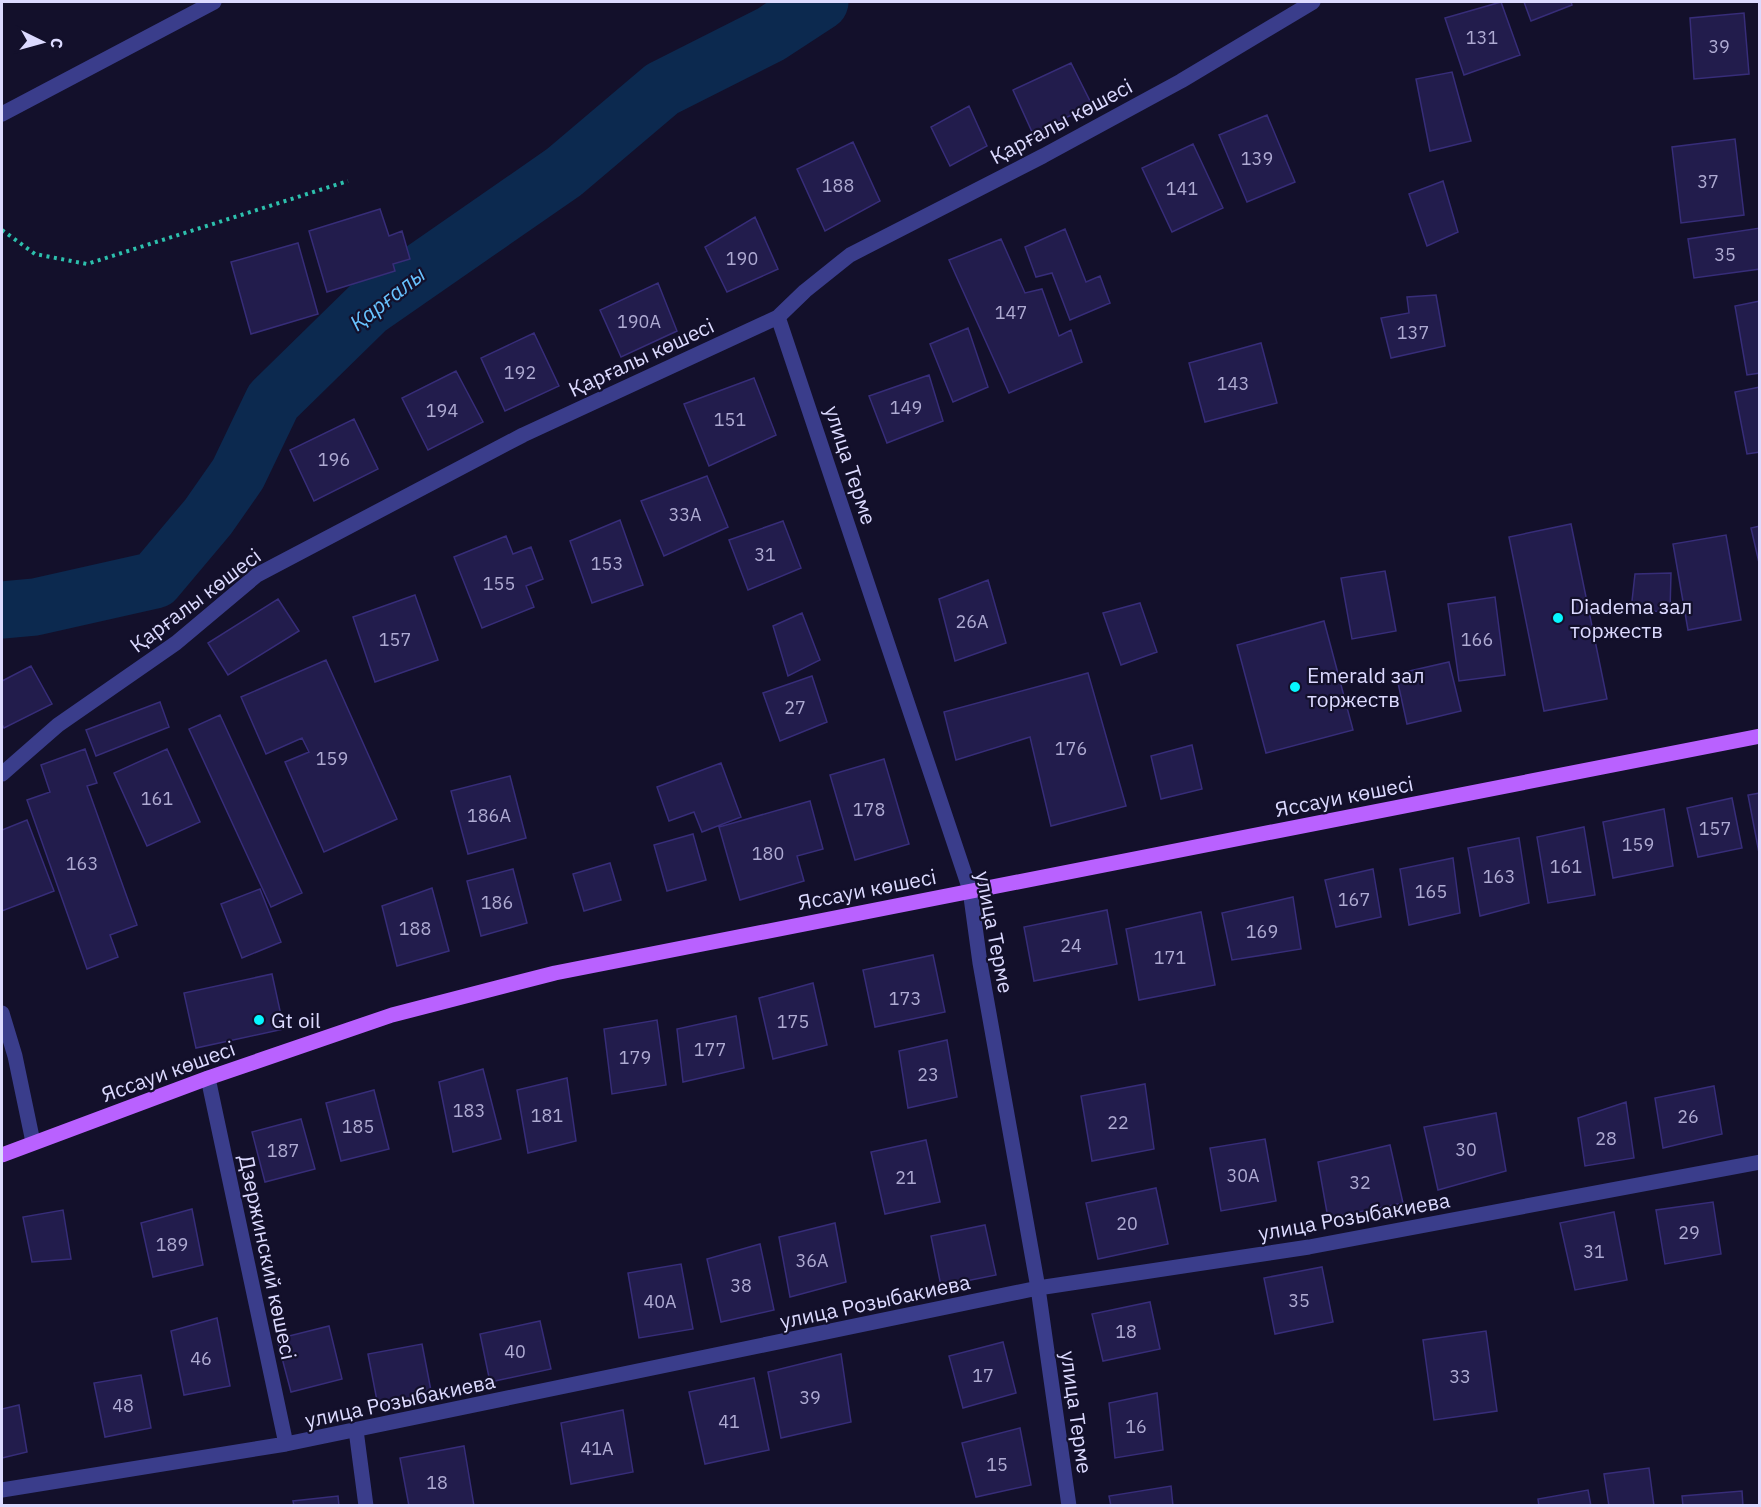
<svg xmlns="http://www.w3.org/2000/svg" width="1761" height="1507" font-family="'IBM Plex Sans',sans-serif">
<style>
.lines{fill:none;stroke-linecap:round;stroke-linejoin:round}
.river{stroke:#0c294f;stroke-width:57}
.building{fill:#221c4c;stroke:#372d79;stroke-width:1.5}
.path{stroke:#2dc0ad;stroke-width:4;stroke-dasharray:3 4.5;stroke-linecap:butt}
.minor{stroke:#3a3d8b;stroke-width:15}
.major{stroke:#b961ff;stroke-width:15}
.poi-dot{fill:#06f7ff;stroke:#13102b;stroke-width:2}
.labels{text-anchor:middle;dominant-baseline:central;stroke-width:4.5;stroke-linejoin:round;paint-order:stroke}
.number-label{font-size:18px;fill:#aeaad2}
.street-label{font-size:21px;fill:#dcdaff;stroke:#13102b}
.poi-label{font-size:21px;fill:#dcdaff;stroke:#13102b;text-anchor:start}
.water-label{font-size:22px;font-style:italic;fill:#68c3ff;stroke:#13102b}
</style>
<rect width="100%" height="100%" fill="#13102b"/>
<g class="lines">
<!-- river -->
<path class="river" d="M 2,610 L 35,607 L 155,580 L 208,517 L 238,474 L 273,401 L 368,308 L 564,172 L 662,89 L 771,34 L 820,2"/>
</g>
<!-- building -->
<path class="building" d="M 1501,2 L 1520,55 L 1464,75 L 1445,18 Z
M 1524,2 L 1571,2 L 1572,5 L 1531,21 Z
M 1744,13 L 1749,74 L 1694,79 L 1690,18 Z
M 1071,63 L 1092,105 L 1033,134 L 1013,90 Z
M 1452,72 L 1471,141 L 1430,151 L 1416,79 Z
M 969,106 L 987,146 L 950,166 L 931,127 Z
M 1267,115 L 1295,182 L 1247,202 L 1219,135 Z
M 1735,139 L 1744,215 L 1681,223 L 1672,147 Z
M 853,142 L 880,201 L 825,231 L 797,169 Z
M 1193,144 L 1223,208 L 1172,232 L 1142,168 Z
M 1443,181 L 1458,232 L 1427,246 L 1409,194 Z
M 380,209 L 389,236 L 402,231 L 410,259 L 393,264 L 395,271 L 327,292 L 309,231 Z
M 755,217 L 778,269 L 727,292 L 705,247 Z
M 1760,228 L 1760,269 L 1694,278 L 1688,239 Z
M 1065,229 L 1086,282 L 1100,276 L 1110,303 L 1070,320 L 1052,273 L 1036,277 L 1025,247 Z
M 1001,239 L 1025,293 L 1042,289 L 1059,336 L 1071,330 L 1082,362 L 1009,393 L 949,260 Z
M 298,243 L 318,314 L 251,334 L 231,262 Z
M 658,283 L 677,331 L 621,357 L 600,310 Z
M 1436,295 L 1445,346 L 1391,358 L 1381,318 L 1409,313 L 1407,297 Z
M 1760,301 L 1760,373 L 1747,375 L 1735,306 Z
M 968,328 L 988,387 L 953,402 L 930,344 Z
M 534,333 L 559,386 L 505,411 L 481,358 Z
M 1261,343 L 1277,403 L 1205,422 L 1189,363 Z
M 456,371 L 483,422 L 428,450 L 402,398 Z
M 929,375 L 943,421 L 887,443 L 869,396 Z
M 754,378 L 776,435 L 709,466 L 684,404 Z
M 1760,387 L 1760,452 L 1747,454 L 1735,392 Z
M 354,419 L 378,469 L 314,501 L 290,450 Z
M 707,476 L 728,527 L 664,556 L 641,501 Z
M 620,520 L 643,585 L 592,603 L 570,541 Z
M 783,521 L 801,568 L 748,590 L 729,540 Z
M 1571,524 L 1607,699 L 1544,711 L 1509,537 Z
M 1760,526 L 1760,567 L 1751,528 Z
M 1726,535 L 1741,620 L 1688,630 L 1673,544 Z
M 506,536 L 513,554 L 531,547 L 543,579 L 526,586 L 534,607 L 482,628 L 454,557 Z
M 1385,571 L 1396,631 L 1352,639 L 1341,578 Z
M 1671,573 L 1670,612 L 1631,610 L 1635,574 Z
M 988,580 L 1006,643 L 955,661 L 939,599 Z
M 415,595 L 438,660 L 375,682 L 353,617 Z
M 1495,597 L 1505,675 L 1459,681 L 1448,604 Z
M 278,599 L 299,631 L 228,675 L 208,643 Z
M 1140,603 L 1157,652 L 1121,665 L 1103,613 Z
M 802,613 L 820,660 L 788,676 L 773,626 Z
M 1324,621 L 1353,730 L 1266,753 L 1237,645 Z
M 326,660 L 397,819 L 324,852 L 285,762 L 309,752 L 302,738 L 266,754 L 241,697 Z
M 1449,662 L 1461,711 L 1407,724 L 1396,674 Z
M 31,666 L 52,704 L 4,728 L 2,724 L 2,681 Z
M 1088,673 L 1126,806 L 1051,826 L 1030,737 L 956,760 L 944,712 Z
M 812,676 L 827,722 L 780,741 L 763,693 Z
M 160,702 L 169,727 L 96,756 L 86,730 Z
M 220,715 L 302,893 L 271,907 L 189,729 Z
M 1192,745 L 1202,789 L 1161,799 L 1151,756 Z
M 85,749 L 97,783 L 87,786 L 137,925 L 110,935 L 118,957 L 87,969 L 27,800 L 50,792 L 41,765 Z
M 167,749 L 200,822 L 147,846 L 114,773 Z
M 884,759 L 909,844 L 855,860 L 830,775 Z
M 721,763 L 741,817 L 702,832 L 694,812 L 669,821 L 657,787 Z
M 510,776 L 526,838 L 468,854 L 451,791 Z
M 1760,793 L 1760,858 L 1748,795 Z
M 1732,798 L 1742,848 L 1698,857 L 1687,808 Z
M 810,801 L 823,849 L 797,856 L 804,881 L 740,900 L 719,827 Z
M 1664,809 L 1673,866 L 1613,878 L 1603,822 Z
M 27,820 L 54,891 L 2,911 L 2,830 Z
M 1584,827 L 1595,895 L 1548,903 L 1537,837 Z
M 693,834 L 706,880 L 667,891 L 654,845 Z
M 1519,838 L 1529,903 L 1480,916 L 1468,848 Z
M 1453,858 L 1460,913 L 1409,925 L 1400,869 Z
M 610,863 L 621,900 L 584,911 L 573,874 Z
M 513,869 L 527,923 L 481,936 L 467,881 Z
M 1373,869 L 1381,917 L 1336,927 L 1325,880 Z
M 432,888 L 449,951 L 397,966 L 382,906 Z
M 260,889 L 281,942 L 242,958 L 221,904 Z
M 1293,897 L 1301,949 L 1232,960 L 1222,913 Z
M 1107,910 L 1117,964 L 1034,981 L 1024,927 Z
M 1201,912 L 1215,985 L 1139,1000 L 1126,929 Z
M 933,955 L 945,1012 L 875,1027 L 863,970 Z
M 272,974 L 284,1029 L 196,1048 L 184,993 Z
M 813,983 L 827,1045 L 773,1059 L 759,998 Z
M 736,1016 L 744,1068 L 683,1082 L 677,1029 Z
M 657,1020 L 666,1085 L 612,1094 L 604,1029 Z
M 947,1040 L 957,1097 L 908,1108 L 899,1051 Z
M 483,1069 L 501,1139 L 453,1152 L 439,1082 Z
M 567,1078 L 576,1141 L 528,1153 L 517,1090 Z
M 1145,1084 L 1154,1149 L 1092,1161 L 1081,1096 Z
M 1714,1086 L 1722,1134 L 1663,1148 L 1655,1098 Z
M 374,1090 L 389,1149 L 341,1161 L 326,1103 Z
M 1626,1102 L 1634,1158 L 1585,1166 L 1578,1118 Z
M 1496,1113 L 1506,1171 L 1438,1190 L 1424,1127 Z
M 301,1119 L 315,1169 L 265,1182 L 252,1132 Z
M 1265,1139 L 1276,1201 L 1221,1211 L 1210,1148 Z
M 926,1140 L 940,1202 L 885,1214 L 871,1152 Z
M 1390,1145 L 1403,1203 L 1328,1218 L 1318,1162 Z
M 1156,1188 L 1168,1244 L 1098,1259 L 1086,1203 Z
M 1713,1202 L 1721,1254 L 1665,1264 L 1656,1210 Z
M 192,1209 L 203,1265 L 153,1277 L 141,1223 Z
M 63,1210 L 71,1259 L 32,1262 L 23,1217 Z
M 1614,1212 L 1627,1280 L 1575,1290 L 1560,1223 Z
M 835,1223 L 846,1282 L 790,1297 L 779,1237 Z
M 985,1225 L 996,1275 L 941,1286 L 931,1236 Z
M 760,1244 L 774,1310 L 721,1322 L 707,1259 Z
M 681,1264 L 693,1329 L 639,1338 L 628,1273 Z
M 1322,1267 L 1333,1322 L 1275,1334 L 1264,1278 Z
M 1150,1302 L 1160,1349 L 1103,1361 L 1092,1314 Z
M 217,1318 L 230,1386 L 184,1395 L 171,1331 Z
M 540,1321 L 551,1369 L 490,1382 L 480,1334 Z
M 329,1326 L 342,1379 L 291,1392 L 277,1339 Z
M 1486,1331 L 1497,1411 L 1434,1420 L 1423,1340 Z
M 1003,1342 L 1016,1393 L 963,1408 L 949,1356 Z
M 422,1344 L 432,1396 L 378,1406 L 368,1354 Z
M 841,1354 L 851,1422 L 781,1438 L 768,1372 Z
M 141,1375 L 151,1428 L 105,1437 L 94,1383 Z
M 754,1378 L 769,1450 L 705,1464 L 689,1392 Z
M 1157,1393 L 1163,1450 L 1115,1458 L 1109,1403 Z
M 19,1405 L 27,1452 L 2,1458 L 2,1409 Z
M 623,1410 L 633,1472 L 571,1484 L 561,1423 Z
M 1020,1428 L 1031,1485 L 976,1497 L 962,1443 Z
M 464,1446 L 474,1506 L 409,1506 L 400,1458 Z
M 1649,1468 L 1654,1506 L 1609,1506 L 1604,1474 Z
M 1171,1486 L 1173,1506 L 1111,1506 L 1109,1496 Z
M 1588,1490 L 1591,1506 L 1539,1506 L 1538,1499 Z
M 1742,1491 L 1743,1506 L 1683,1506 L 1682,1496 Z
M 338,1496 L 339,1506 L 294,1506 L 293,1501 Z"/>
<g class="lines">
<!-- path -->
<path class="path" d="M 2,230 L 35,254 L 87,264 L 348,181"/>
<!-- minor -->
<path class="minor" d="M 2,114 L 214,2
M 778,317 L 970,890 L 980,963 L 1038,1288 L 1069,1506
M 2,774 L 58,725 L 176,643 L 257,575 L 523,435 L 778,317 L 805,291 L 850,255 L 1043,156 L 1181,81 L 1313,2
M 2,1013 L 15,1056 L 33,1142
M 208,1078 L 286,1444
M 356,1430 L 366,1506
M 2,1490 L 286,1444 L 1038,1288 L 1309,1247 L 1760,1162"/>
<!-- major -->
<path class="major" d="M 2,1155 L 208,1078 L 392,1015 L 555,973 L 1760,736"/>
</g>
<!-- markers -->
<g class="poi-dot">
<circle cx="1558" cy="618" r="6"/>
<circle cx="1295" cy="687" r="6"/>
<circle cx="259" cy="1020" r="6"/>
</g>
<g class="labels">
<!-- number labels -->
<g class="number-label">
<text x="1482" y="37">131</text>
<text x="1719" y="46">39</text>
<text x="1257" y="158">139</text>
<text x="1708" y="181">37</text>
<text x="838" y="185">188</text>
<text x="1182" y="188">141</text>
<text x="1725" y="254">35</text>
<text x="742" y="258">190</text>
<text x="1011" y="312">147</text>
<text x="639" y="321">190А</text>
<text x="1413" y="332">137</text>
<text x="520" y="372">192</text>
<text x="1233" y="383">143</text>
<text x="906" y="407">149</text>
<text x="442" y="410">194</text>
<text x="730" y="419">151</text>
<text x="334" y="459">196</text>
<text x="685" y="514">33А</text>
<text x="765" y="554">31</text>
<text x="607" y="563">153</text>
<text x="499" y="583">155</text>
<text x="972" y="621">26А</text>
<text x="395" y="639">157</text>
<text x="1477" y="639">166</text>
<text x="795" y="707">27</text>
<text x="1071" y="748">176</text>
<text x="332" y="758">159</text>
<text x="157" y="798">161</text>
<text x="869" y="809">178</text>
<text x="489" y="815">186А</text>
<text x="1715" y="828">157</text>
<text x="1638" y="844">159</text>
<text x="768" y="853">180</text>
<text x="82" y="863">163</text>
<text x="1566" y="866">161</text>
<text x="1499" y="876">163</text>
<text x="1431" y="891">165</text>
<text x="1354" y="899">167</text>
<text x="497" y="902">186</text>
<text x="415" y="928">188</text>
<text x="1262" y="931">169</text>
<text x="1071" y="945">24</text>
<text x="1170" y="957">171</text>
<text x="905" y="998">173</text>
<text x="793" y="1021">175</text>
<text x="710" y="1049">177</text>
<text x="635" y="1057">179</text>
<text x="928" y="1074">23</text>
<text x="469" y="1110">183</text>
<text x="547" y="1115">181</text>
<text x="1688" y="1116">26</text>
<text x="1118" y="1122">22</text>
<text x="358" y="1126">185</text>
<text x="1606" y="1138">28</text>
<text x="1466" y="1149">30</text>
<text x="283" y="1150">187</text>
<text x="1243" y="1175">30А</text>
<text x="906" y="1177">21</text>
<text x="1360" y="1182">32</text>
<text x="1127" y="1223">20</text>
<text x="1689" y="1232">29</text>
<text x="172" y="1244">189</text>
<text x="1594" y="1251">31</text>
<text x="812" y="1260">36А</text>
<text x="741" y="1285">38</text>
<text x="1299" y="1300">35</text>
<text x="660" y="1301">40А</text>
<text x="1126" y="1331">18</text>
<text x="515" y="1351">40</text>
<text x="201" y="1358">46</text>
<text x="983" y="1375">17</text>
<text x="1460" y="1376">33</text>
<text x="810" y="1397">39</text>
<text x="123" y="1405">48</text>
<text x="729" y="1421">41</text>
<text x="1136" y="1426">16</text>
<text x="597" y="1448">41А</text>
<text x="997" y="1464">15</text>
<text x="437" y="1482">18</text>
</g>
<!-- street labels -->
<g class="street-label">
<text transform="translate(1061 121) rotate(-28)">Қарғалы көшесі</text>
<text transform="translate(641 357) rotate(-25)">Қарғалы көшесі</text>
<text transform="translate(851 465) rotate(72)">улица Терме</text>
<text transform="translate(195 600) rotate(-37)">Қарғалы көшесі</text>
<text transform="translate(1344 796) rotate(-11)">Яссауи көшесі</text>
<text transform="translate(867 889) rotate(-11)">Яссауи көшесі</text>
<text transform="translate(995 932) rotate(79)">улица Терме</text>
<text transform="translate(168 1071) rotate(-20)">Яссауи көшесі</text>
<text transform="translate(1354 1216) rotate(-10)">улица Розыбакиева</text>
<text transform="translate(268 1257) rotate(78)">Дзержинский көшесі</text>
<text transform="translate(875 1301) rotate(-12)">улица Розыбакиева</text>
<text transform="translate(400 1400) rotate(-12)">улица Розыбакиева</text>
<text transform="translate(1077 1412) rotate(82)">улица Терме</text>
</g>
<!-- poi labels -->
<g class="poi-label">
<text x="1570" y="606">Diadema зал<tspan x="1570" dy="24">торжеств</tspan></text>
<text x="1307" y="675">Emerald зал<tspan x="1307" dy="24">торжеств</tspan></text>
<text x="271" y="1020">Gt oil</text>
</g>
<!-- water labels -->
<g class="water-label">
<text transform="translate(387 298) rotate(-38)">Қарғалы</text>
</g>
</g>
<!-- border -->
<rect width="1761" height="1507" fill="none" stroke="#dcdaff" stroke-width="6"/>
<!-- north arrow -->
<g transform="translate(42 42) rotate(95)" stroke="#13102b" stroke-width="4.5" paint-order="stroke">
<path d="M0-4.5L10 22L0 15L-10 22Z" fill="#dcdaff"/>
<text y="-9" font-size="16" font-weight="bold" text-anchor="middle" fill="#dcdaff">С</text>
</g>
</svg>
